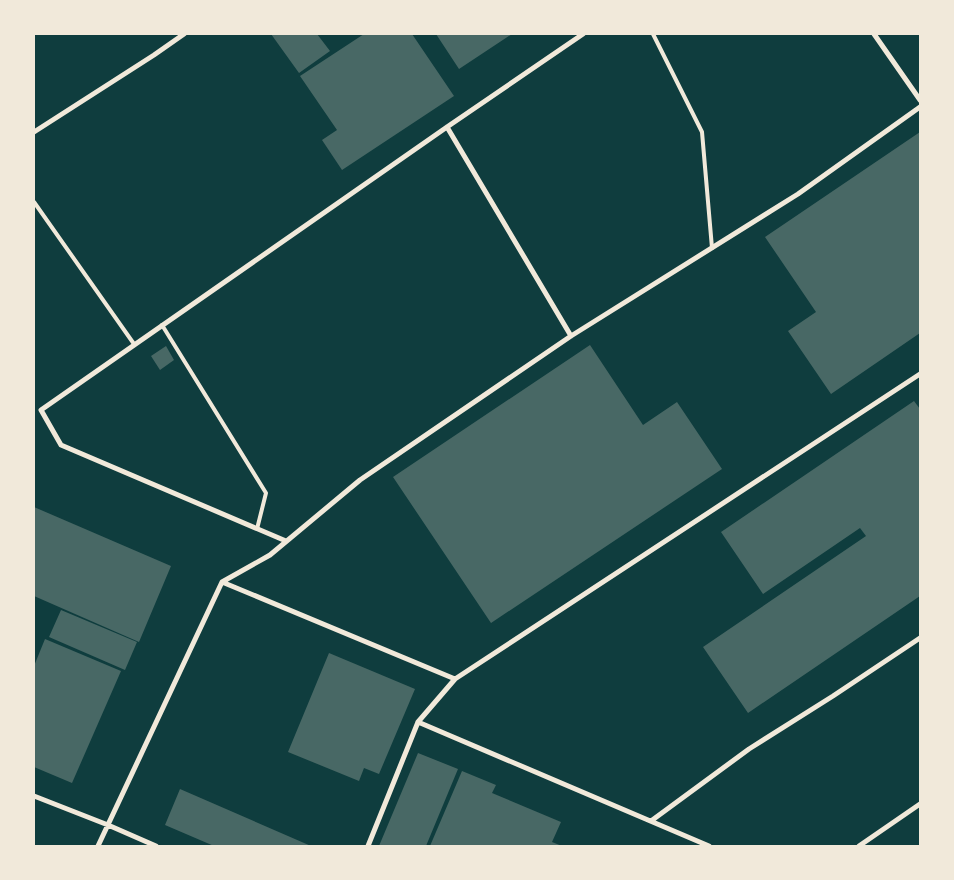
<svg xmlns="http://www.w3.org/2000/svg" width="954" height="880" font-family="Commissioner,sans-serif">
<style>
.building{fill:#486865}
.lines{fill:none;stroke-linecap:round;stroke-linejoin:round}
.service{stroke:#f1e9da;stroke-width:4}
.minor{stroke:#f1e9da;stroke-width:5}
</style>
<rect width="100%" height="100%" fill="#0f3d3e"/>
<!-- building -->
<path class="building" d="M 271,34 L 317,34 L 330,51 L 299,73 Z
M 364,34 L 412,34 L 454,96 L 342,170 L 322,140 L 337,130 L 300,76 Z
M 436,34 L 512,34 L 459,69 Z
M 920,132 L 920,333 L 831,394 L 788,331 L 816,312 L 765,237 Z
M 590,345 L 643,425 L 677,402 L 722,469 L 491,623 L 393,477 Z
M 166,346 L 174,360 L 160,370 L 151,356 Z
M 914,401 L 920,409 L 920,596 L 748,713 L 703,647 L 866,536 L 860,528 L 763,594 L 721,532 Z
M 34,507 L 171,566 L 139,642 L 34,596 Z
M 61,610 L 137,642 L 125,670 L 49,637 Z
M 45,639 L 121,671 L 72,783 L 34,767 L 34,666 Z
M 329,653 L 415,689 L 379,774 L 364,768 L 359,781 L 288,752 Z
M 418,753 L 458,769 L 426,846 L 379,846 Z
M 462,771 L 496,785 L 492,793 L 561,822 L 552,842 L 562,846 L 430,846 Z
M 180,789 L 311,846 L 214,846 L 165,825 Z"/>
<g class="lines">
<!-- service -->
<path class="service" d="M 653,34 L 702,132 L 712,248
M 34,202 L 134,344
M 162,325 L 266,493 L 257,529"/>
<!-- minor -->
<path class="minor" d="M 874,34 L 920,100
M 447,127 L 571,336
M 34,132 L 154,55 L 184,34
M 286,541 L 61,445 L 41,410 L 447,127 L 583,34
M 222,582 L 455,679 L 418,722 L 709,846
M 455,679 L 920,374
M 34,796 L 108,825 L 156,846
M 651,821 L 749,749 L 833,696 L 920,638
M 98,846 L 222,582 L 270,555 L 360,480 L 571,336 L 798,194 L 920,107
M 368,846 L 418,722
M 859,846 L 920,804"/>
</g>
<!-- border -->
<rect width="954" height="880" fill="none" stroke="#f1e9da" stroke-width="70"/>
</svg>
